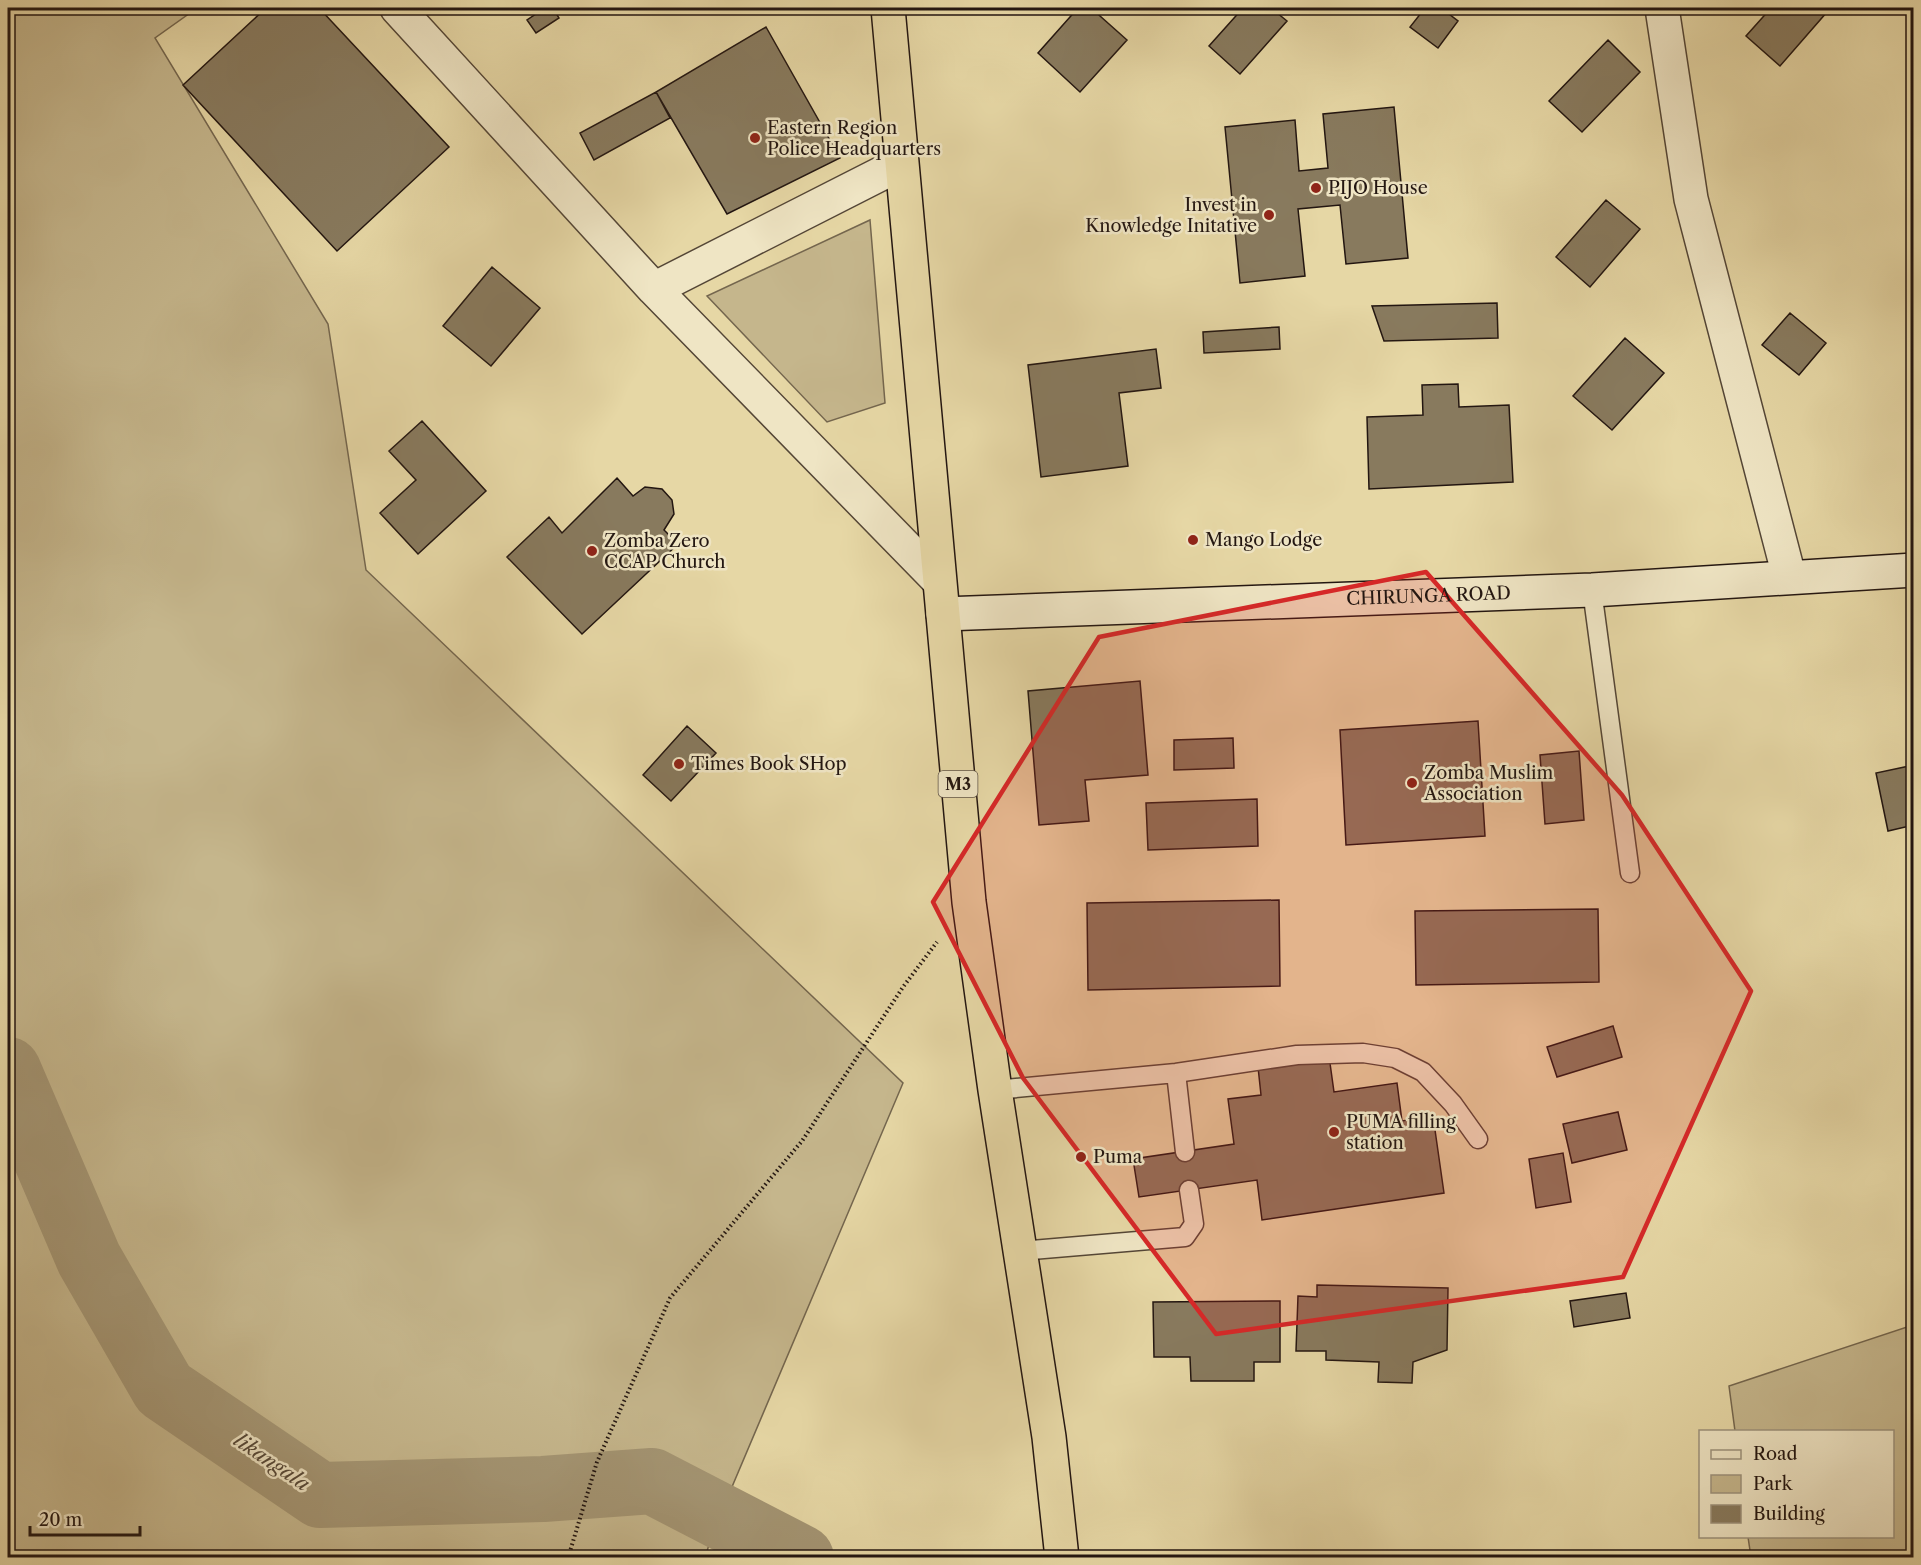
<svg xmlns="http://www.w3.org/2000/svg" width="1921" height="1565" font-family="'Libre Caslon Text',serif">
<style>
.green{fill:#c5b68c;stroke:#74664e;stroke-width:1.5}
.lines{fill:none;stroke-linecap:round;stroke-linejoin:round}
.river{stroke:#a49573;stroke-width:66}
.building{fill:#887a5e;stroke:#231611;stroke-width:1.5}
.lane-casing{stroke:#544636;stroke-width:21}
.street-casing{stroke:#544636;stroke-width:36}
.secondary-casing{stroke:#231611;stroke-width:36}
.highway-casing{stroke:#231611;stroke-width:36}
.path{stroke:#231611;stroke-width:4;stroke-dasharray:1.5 3;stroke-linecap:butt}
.lane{stroke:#efe5c4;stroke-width:18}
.street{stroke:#efe5c4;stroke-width:33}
.secondary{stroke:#efe5c4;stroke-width:33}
.highway{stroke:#e6d7a5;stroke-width:33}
.marked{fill:#d62828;fill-opacity:0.2;stroke:#d62828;stroke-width:4.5;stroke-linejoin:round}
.poi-dot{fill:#8f2418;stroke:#efe5c4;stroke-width:2}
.labels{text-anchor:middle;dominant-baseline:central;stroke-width:5;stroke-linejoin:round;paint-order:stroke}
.shield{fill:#efe5c4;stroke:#605447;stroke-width:1.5}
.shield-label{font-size:16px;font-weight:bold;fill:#231611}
.poi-label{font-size:18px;fill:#231611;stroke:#efe5c4;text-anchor:start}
.street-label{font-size:18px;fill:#231611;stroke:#efe5c4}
.water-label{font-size:20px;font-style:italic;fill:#574938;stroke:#efe5c4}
</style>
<rect width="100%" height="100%" fill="#e6d7a5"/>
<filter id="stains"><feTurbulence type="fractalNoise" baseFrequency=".00333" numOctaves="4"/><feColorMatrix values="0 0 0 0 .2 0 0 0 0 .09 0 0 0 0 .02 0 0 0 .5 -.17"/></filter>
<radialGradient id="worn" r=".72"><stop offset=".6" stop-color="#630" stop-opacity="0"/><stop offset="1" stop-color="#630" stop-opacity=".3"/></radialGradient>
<!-- green -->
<path class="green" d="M 8,8 L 197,8 L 155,38 L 328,324 L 366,570 L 903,1083 L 715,1527 L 705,1557 L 8,1558 Z
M 870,220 L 885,403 L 827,422 L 707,296 Z
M 1913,1325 L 1913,1557 L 1751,1557 L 1748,1537 L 1892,1536 L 1892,1432 L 1735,1431 L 1729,1386 Z"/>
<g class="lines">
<!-- river -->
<path class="river" d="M 8,1070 L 89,1259 L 164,1389 L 320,1495 L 543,1489 L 652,1481 L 801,1558"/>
</g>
<!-- building -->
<path class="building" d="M 266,8 L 319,8 L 449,147 L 337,251 L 183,85 Z
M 545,8 L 553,8 L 559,18 L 536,33 L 527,20 Z
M 1078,8 L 1091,8 L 1127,40 L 1080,92 L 1038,53 Z
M 1243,8 L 1271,8 L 1287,21 L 1240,74 L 1209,46 Z
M 1425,8 L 1441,8 L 1458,21 L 1438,48 L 1410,27 Z
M 1771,8 L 1822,8 L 1827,12 L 1780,66 L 1746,36 Z
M 766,27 L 840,158 L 727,214 L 656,92 Z
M 1608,40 L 1640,72 L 1582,132 L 1549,101 Z
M 656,92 L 670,118 L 594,160 L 580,133 Z
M 1394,107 L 1408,258 L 1346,264 L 1340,205 L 1298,209 L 1305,276 L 1240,283 L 1225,127 L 1295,120 L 1299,171 L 1328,168 L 1323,114 Z
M 1606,200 L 1640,229 L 1590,287 L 1556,257 Z
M 492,267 L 540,308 L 491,366 L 443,326 Z
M 1497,303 L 1498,338 L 1384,341 L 1372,306 Z
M 1790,313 L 1826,343 L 1799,375 L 1762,345 Z
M 1279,327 L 1280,349 L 1204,353 L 1203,332 Z
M 1625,338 L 1664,373 L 1612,430 L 1573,396 Z
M 1156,349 L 1161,388 L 1119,393 L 1128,466 L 1041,477 L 1028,365 Z
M 1458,384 L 1459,407 L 1509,405 L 1513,482 L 1369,489 L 1367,417 L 1423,415 L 1422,385 Z
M 422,421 L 486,491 L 418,554 L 380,513 L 416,480 L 389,451 Z
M 617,478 L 633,496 L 645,487 L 662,489 L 672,500 L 674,514 L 664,530 L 678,544 L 582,634 L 507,557 L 549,517 L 562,533 Z
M 1140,681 L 1148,775 L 1085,780 L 1089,821 L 1039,825 L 1028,691 Z
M 1478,721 L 1485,836 L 1346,845 L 1340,730 Z
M 687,726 L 716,753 L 671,801 L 643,775 Z
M 1233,738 L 1234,768 L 1174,770 L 1174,740 Z
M 1579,751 L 1584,820 L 1545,824 L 1540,755 Z
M 1914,765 L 1914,825 L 1888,831 L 1876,773 Z
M 1257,799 L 1258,846 L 1148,850 L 1146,803 Z
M 1279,900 L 1280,986 L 1088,990 L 1087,903 Z
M 1598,909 L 1599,982 L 1416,985 L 1415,911 Z
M 1613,1026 L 1622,1057 L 1557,1077 L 1547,1047 Z
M 1329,1056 L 1334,1092 L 1397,1083 L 1402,1121 L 1433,1116 L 1444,1193 L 1262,1220 L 1257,1180 L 1139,1197 L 1133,1159 L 1234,1144 L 1228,1099 L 1261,1095 L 1258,1067 Z
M 1618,1112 L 1627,1150 L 1572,1163 L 1563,1124 Z
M 1563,1153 L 1571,1202 L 1536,1208 L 1529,1159 Z
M 1317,1285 L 1448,1288 L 1447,1350 L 1413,1362 L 1412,1383 L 1378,1382 L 1379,1362 L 1326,1360 L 1326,1351 L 1296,1351 L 1298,1296 L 1317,1297 Z
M 1626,1293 L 1630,1318 L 1574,1327 L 1570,1301 Z
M 1280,1301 L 1280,1362 L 1254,1362 L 1254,1381 L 1191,1381 L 1190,1357 L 1154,1357 L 1153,1302 Z"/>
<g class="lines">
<defs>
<path id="lane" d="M 1592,590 L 1630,873
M 1176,1073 L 1185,1152
M 995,1090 L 1176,1073 L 1297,1055 L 1363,1053 L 1395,1058 L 1423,1072 L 1453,1104 L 1478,1139
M 1020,1251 L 1185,1237 L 1194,1224 L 1189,1190"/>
<path id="street" d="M 397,8 L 654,289 L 939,581
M 1662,8 L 1691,199 L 1789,576
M 654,289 L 900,164"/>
<g id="secondary">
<path id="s1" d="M 943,614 L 1592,590 L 1914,570"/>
</g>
<path id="highway" d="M 888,8 L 969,902 L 995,1090 L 1049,1437 L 1062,1558"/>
</defs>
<!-- lane casing -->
<use href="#lane" class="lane-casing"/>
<!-- street casing -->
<use href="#street" class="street-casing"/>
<!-- secondary casing -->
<use href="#secondary" class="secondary-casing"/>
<!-- highway casing -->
<use href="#highway" class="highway-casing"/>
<!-- path -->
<path class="path" d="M 568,1558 L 597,1462 L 670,1298 L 802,1141 L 903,987 L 937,942"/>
<!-- lane -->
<use href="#lane" class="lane"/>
<!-- street -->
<use href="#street" class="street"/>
<!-- secondary -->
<use href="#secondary" class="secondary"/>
<!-- highway -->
<use href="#highway" class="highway"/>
</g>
<!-- marked area -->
<path class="marked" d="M 1426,572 L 1622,795 L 1751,991 L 1623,1277 L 1216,1334 L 1023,1078 L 933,902 L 1099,637 Z"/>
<!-- markers -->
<g class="poi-dot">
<circle cx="755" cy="138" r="6"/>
<circle cx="1316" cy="188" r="6"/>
<circle cx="1269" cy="215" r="6"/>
<circle cx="1193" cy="540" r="6"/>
<circle cx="592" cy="551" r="6"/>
<circle cx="679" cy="764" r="6"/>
<circle cx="1412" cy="783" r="6"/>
<circle cx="1334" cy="1132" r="6"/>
<circle cx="1081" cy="1157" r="6"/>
</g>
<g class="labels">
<!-- shield labels -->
<rect class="shield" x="938.5" y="771" width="39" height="26" rx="4.5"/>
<g class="shield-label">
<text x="958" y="784">M3</text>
</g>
<!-- poi labels -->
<g class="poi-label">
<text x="767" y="128">Eastern Region<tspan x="767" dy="21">Police Headquarters</tspan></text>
<text x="1328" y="188">PIJO House</text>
<text x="1257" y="205" text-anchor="end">Invest in<tspan x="1257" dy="21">Knowledge Initative</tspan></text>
<text x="1205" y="540">Mango Lodge</text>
<text x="604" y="541">Zomba Zero<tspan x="604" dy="21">CCAP Church</tspan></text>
<text x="691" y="764">Times Book SHop</text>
<text x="1424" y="773">Zomba Muslim<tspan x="1424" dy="21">Association</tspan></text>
<text x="1346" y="1122">PUMA filling<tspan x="1346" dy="21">station</tspan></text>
<text x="1093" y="1157">Puma</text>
</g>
<!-- street labels -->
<g class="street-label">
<text stroke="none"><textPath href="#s1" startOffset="486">CHIRUNGA ROAD</textPath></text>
</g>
<!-- water labels -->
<g class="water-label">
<text transform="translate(272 1462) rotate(34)">likangala</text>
</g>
</g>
<!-- margin -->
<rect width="1921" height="1565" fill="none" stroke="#e6d7a5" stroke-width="30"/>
<rect x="9" y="9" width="1903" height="1547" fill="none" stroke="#231611" stroke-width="3"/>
<rect x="15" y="15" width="1891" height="1535" fill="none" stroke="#231611" stroke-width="1.5"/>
<!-- legend -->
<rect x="1699" y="1430" width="195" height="108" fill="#efe5c4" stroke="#9d927c" stroke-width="1.5"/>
<rect x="1711" y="1450" width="30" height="9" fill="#efe5c4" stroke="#9d927c" stroke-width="1.5"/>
<text x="1753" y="1460" font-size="18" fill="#231611">Road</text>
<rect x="1711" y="1475" width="30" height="18" fill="#c5b68c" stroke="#9d927c" stroke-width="1.5"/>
<text x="1753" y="1490" font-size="18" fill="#231611">Park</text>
<rect x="1711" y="1505" width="30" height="18" fill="#887a5e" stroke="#9d927c" stroke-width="1.5"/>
<text x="1753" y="1520" font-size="18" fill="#231611">Building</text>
<!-- scale -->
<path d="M30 1526v9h110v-9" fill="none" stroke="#231611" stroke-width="3"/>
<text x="39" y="1526" font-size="18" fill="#231611" stroke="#efe5c4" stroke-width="4.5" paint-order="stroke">20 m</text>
<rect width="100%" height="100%" filter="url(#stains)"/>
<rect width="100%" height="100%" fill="url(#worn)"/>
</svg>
